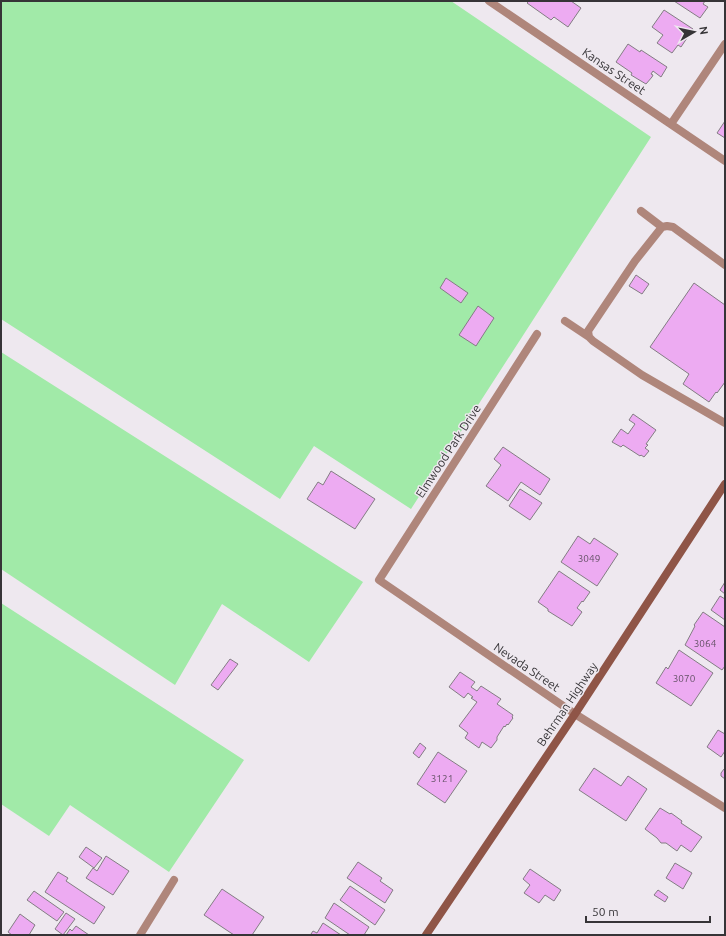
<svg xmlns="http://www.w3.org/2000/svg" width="726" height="936" font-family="Ubuntu,sans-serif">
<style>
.green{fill:#a1eaa8}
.building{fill:#edabf2;stroke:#837d83}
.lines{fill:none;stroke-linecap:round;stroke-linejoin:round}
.lane{stroke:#af867b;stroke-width:8}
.street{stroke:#af867b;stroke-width:8}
.secondary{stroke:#8f5547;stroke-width:8}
.labels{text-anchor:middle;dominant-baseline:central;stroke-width:3;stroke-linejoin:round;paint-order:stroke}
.number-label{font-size:10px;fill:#645266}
.street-label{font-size:12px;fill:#363437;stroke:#eee8ef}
</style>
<rect width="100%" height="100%" fill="#eee8ef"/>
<!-- green -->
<path class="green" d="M 1,1 L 451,1 L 651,137 L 411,509 L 314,446 L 280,499 L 1,319 Z
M 1,352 L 363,582 L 309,662 L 222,604 L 175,685 L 1,569 Z
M 1,603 L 244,760 L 169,872 L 70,805 L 49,836 L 1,804 Z"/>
<!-- building -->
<path class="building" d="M 529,1 L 571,1 L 581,8 L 568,27 L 554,17 L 551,20 L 527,3 Z
M 674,1 L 705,1 L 703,4 L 708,7 L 700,18 Z
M 664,10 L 693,29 L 681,47 L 678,45 L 672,53 L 657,43 L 663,35 L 652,27 Z
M 628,44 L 640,52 L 641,50 L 667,67 L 661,77 L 653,71 L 651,74 L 653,75 L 652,77 L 646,84 L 631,75 L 632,73 L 616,62 Z
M 725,121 L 725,138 L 717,133 Z
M 636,275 L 649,284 L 642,294 L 629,286 Z
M 446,278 L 468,293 L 461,303 L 440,288 Z
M 694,283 L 725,305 L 725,382 L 717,393 L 716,392 L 709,402 L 683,384 L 689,374 L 650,347 Z
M 478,306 L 494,318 L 476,346 L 459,335 Z
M 633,414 L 656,430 L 646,444 L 648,445 L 645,448 L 649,451 L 644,457 L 641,455 L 640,456 L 623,445 L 621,447 L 612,442 L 621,429 L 628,434 L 635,424 L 629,420 Z
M 503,447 L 550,479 L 540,495 L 521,482 L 508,501 L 486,486 L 501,465 L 494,459 Z
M 331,471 L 375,499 L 355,529 L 307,499 L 318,482 L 323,485 Z
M 520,489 L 542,503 L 530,520 L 509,506 Z
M 578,536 L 590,544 L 594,538 L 618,554 L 597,586 L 561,562 Z
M 559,571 L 590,592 L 583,602 L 582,601 L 577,608 L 582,612 L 572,626 L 548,611 L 548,609 L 538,602 Z
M 725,582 L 725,594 L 720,590 Z
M 720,596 L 725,599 L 725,620 L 711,610 Z
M 703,612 L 725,627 L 725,666 L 722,670 L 685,645 L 695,626 L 694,625 Z
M 679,650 L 713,673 L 691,706 L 656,683 L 666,667 L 668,669 Z
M 230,659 L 238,664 L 218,690 L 211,685 Z
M 460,672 L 475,682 L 471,687 L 477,691 L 481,686 L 501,699 L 497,704 L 513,715 L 512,717 L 513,718 L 508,725 L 507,724 L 505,727 L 504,726 L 497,737 L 497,740 L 491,748 L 482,742 L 479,748 L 465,738 L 468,733 L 459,726 L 477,702 L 471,698 L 473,697 L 468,693 L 464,698 L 449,687 Z
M 718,730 L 725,734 L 725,751 L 721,757 L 707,747 Z
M 420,743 L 426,748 L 419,758 L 413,753 Z
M 438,752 L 467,771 L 445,803 L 417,784 Z
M 594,768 L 621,786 L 628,776 L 647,789 L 626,821 L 579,790 Z
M 724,769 L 725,769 L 725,779 L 721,776 L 721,773 Z
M 660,808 L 670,814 L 671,813 L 682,821 L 681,823 L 702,837 L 691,852 L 681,845 L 677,851 L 666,843 L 661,843 L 657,838 L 645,829 Z
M 86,847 L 102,858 L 94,868 L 79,857 Z
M 106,856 L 129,871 L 113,895 L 86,878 L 93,868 L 97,871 Z
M 358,862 L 382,878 L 380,881 L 393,890 L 385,903 L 347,878 Z
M 675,863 L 692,873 L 683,889 L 666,878 Z
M 530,869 L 561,890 L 554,901 L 545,895 L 539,903 L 524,893 L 530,885 L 523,879 Z
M 58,872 L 68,878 L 66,881 L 105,907 L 94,924 L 45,892 Z
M 350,886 L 385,910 L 375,925 L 340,900 Z
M 222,889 L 264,917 L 252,935 L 234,935 L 204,915 Z
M 658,890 L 668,897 L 665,902 L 654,895 Z
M 34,891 L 64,912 L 57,921 L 27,900 Z
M 334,903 L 369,927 L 364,935 L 350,935 L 325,918 Z
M 66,913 L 75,919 L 63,935 L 55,929 Z
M 20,914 L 35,925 L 29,935 L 12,935 L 8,932 Z
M 323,923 L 341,935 L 313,935 L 311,934 L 313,931 L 317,933 Z
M 76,926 L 89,935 L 66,935 L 70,929 L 72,931 Z"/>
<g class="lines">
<!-- lane -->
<path class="lane" d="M 641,211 L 662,227
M 725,265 L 673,227 L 667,226 L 662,227 L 635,261 L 588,331 L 589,337 L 593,341 L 642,375 L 725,423
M 565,321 L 589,337"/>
<!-- street -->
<path class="street" d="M 489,1 L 725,161
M 671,124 L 725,44
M 537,334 L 379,580 L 575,714 L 725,808
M 140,935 L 174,880"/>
<!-- secondary -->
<path class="secondary" d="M 426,935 L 575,714 L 725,484"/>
</g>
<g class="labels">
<!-- number labels -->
<g class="number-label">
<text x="589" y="558">3049</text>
<text x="705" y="643">3064</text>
<text x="684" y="678">3070</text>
<text x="442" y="778">3121</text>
</g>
<!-- street labels -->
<g class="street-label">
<text transform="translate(614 71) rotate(34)">Kansas Street</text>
<text transform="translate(448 451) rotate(-57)">Elmwood Park Drive</text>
<text transform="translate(527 667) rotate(34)">Nevada Street</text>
<text transform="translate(567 704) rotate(-56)">Behrman Highway</text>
</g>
</g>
<!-- border -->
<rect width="726" height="936" fill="none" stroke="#363437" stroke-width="4"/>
<!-- north arrow -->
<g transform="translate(694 32) rotate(81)" stroke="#eee8ef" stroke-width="3" paint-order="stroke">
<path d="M0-3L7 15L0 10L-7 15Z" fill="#363437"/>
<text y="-6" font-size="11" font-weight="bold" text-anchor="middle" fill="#363437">N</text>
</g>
<!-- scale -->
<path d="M586 916v6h124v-6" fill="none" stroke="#363437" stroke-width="2"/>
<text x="592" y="916" font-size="12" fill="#363437" stroke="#eee8ef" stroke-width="3" paint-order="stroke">50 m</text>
</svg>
